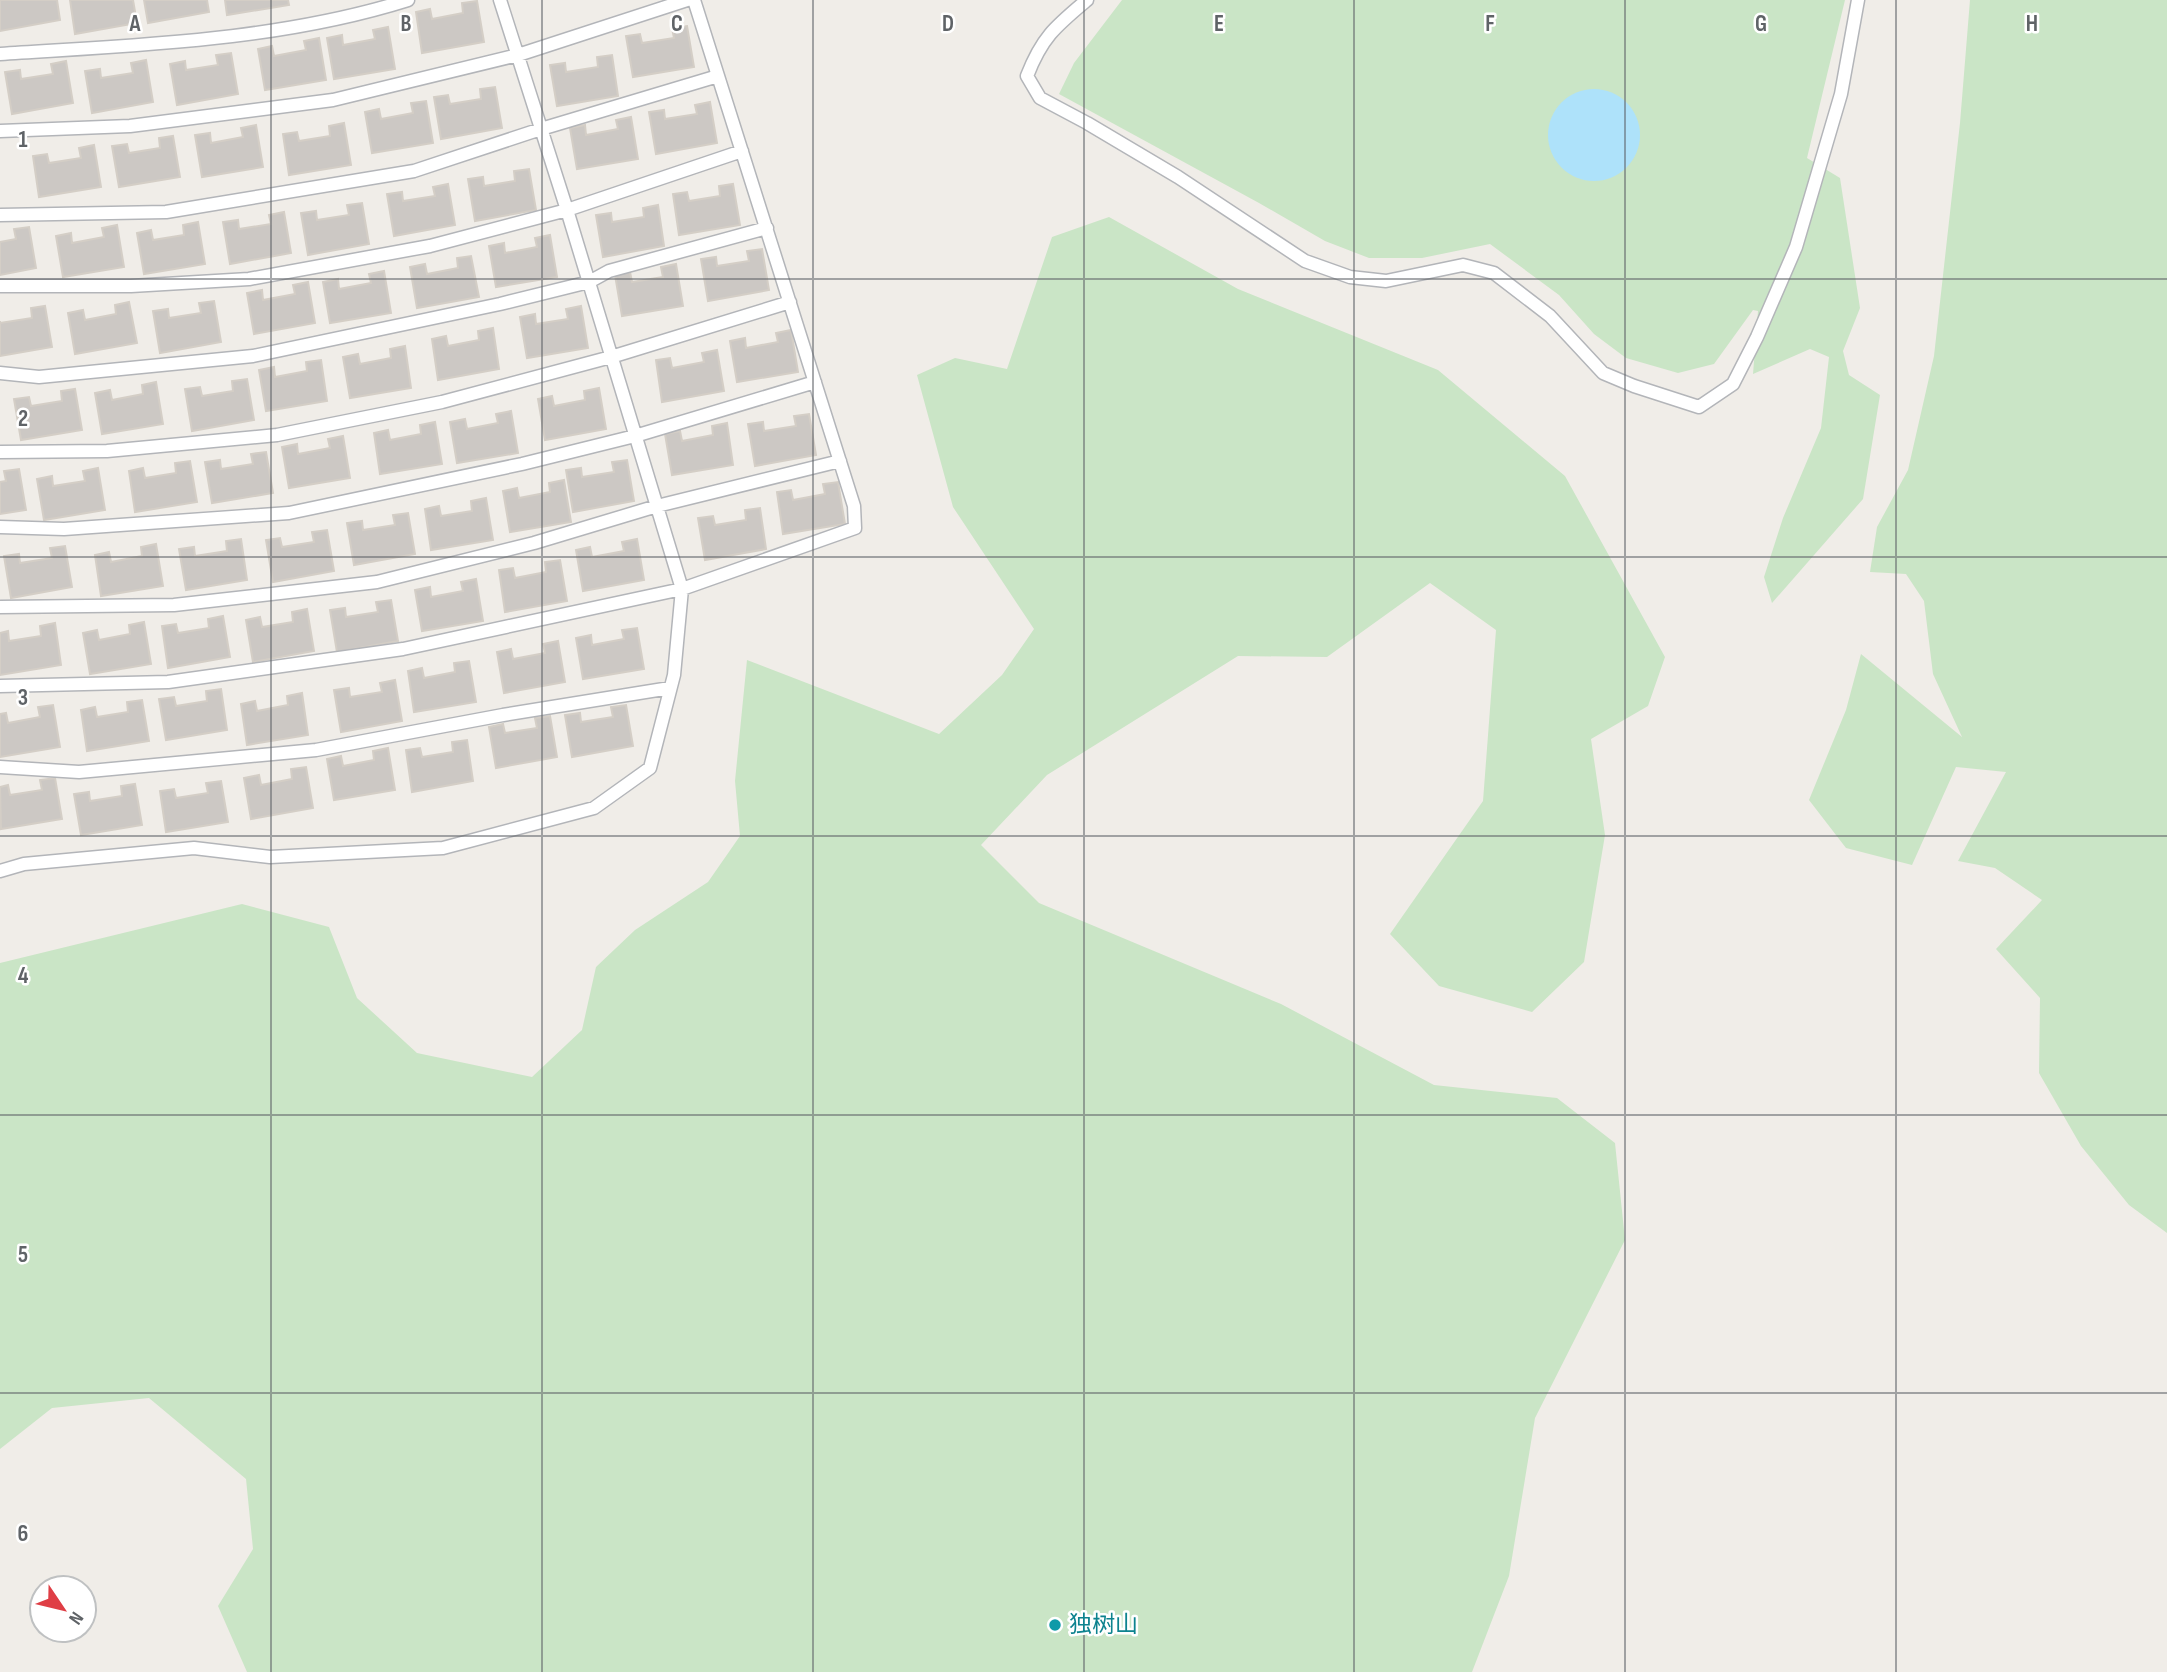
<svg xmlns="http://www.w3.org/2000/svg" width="2167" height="1672" font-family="'Sofia Sans Condensed','Noto Sans SC',sans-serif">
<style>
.green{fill:#cae5c6}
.water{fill:#aee2fa}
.building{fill:#ccc8c4;stroke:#d4cec6;stroke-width:2}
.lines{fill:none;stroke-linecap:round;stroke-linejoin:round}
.lane-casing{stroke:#b3b5b9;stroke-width:15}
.lane{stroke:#fff;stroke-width:12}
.grid{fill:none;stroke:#5f6367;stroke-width:2;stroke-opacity:0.55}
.culture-dot{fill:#0f9aa8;stroke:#fff;stroke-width:2.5}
.labels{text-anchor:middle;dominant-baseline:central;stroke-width:5;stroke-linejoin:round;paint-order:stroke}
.culture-label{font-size:23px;fill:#0d838f;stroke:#fff;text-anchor:start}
.grid-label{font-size:23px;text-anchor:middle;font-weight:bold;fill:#5f6367;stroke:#fff;stroke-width:5;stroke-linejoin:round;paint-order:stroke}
</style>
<rect width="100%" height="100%" fill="#f0ede8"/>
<!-- green -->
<path class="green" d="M 1122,0 L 1845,0 L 1807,158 L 1840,178 L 1860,308 L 1843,351 L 1849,375 L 1880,395 L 1863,499 L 1772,603 L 1764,577 L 1783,518 L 1821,428 L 1829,357 L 1810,349 L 1753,374 L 1758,311 L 1753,310 L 1714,364 L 1678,373 L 1626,358 L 1594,334 L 1559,295 L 1490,244 L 1422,258 L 1369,258 L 1325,241 L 1259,203 L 1059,94 L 1074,63 Z
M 1970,0 L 2167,0 L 2167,1233 L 2129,1205 L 2081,1146 L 2039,1073 L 2040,998 L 1996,949 L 2042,900 L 1995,868 L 1958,861 L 2006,772 L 1956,767 L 1912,865 L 1846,848 L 1809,800 L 1846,710 L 1861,654 L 1962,737 L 1933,674 L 1924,601 L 1906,574 L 1870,572 L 1877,527 L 1908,470 L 1934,356 L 1960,123 Z
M 1109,217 L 1238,289 L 1438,370 L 1565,476 L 1665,657 L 1648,706 L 1591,739 L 1605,835 L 1584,962 L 1532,1012 L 1439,986 L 1390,934 L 1483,801 L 1496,630 L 1430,583 L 1327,657 L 1238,656 L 1047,775 L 981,845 L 1039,903 L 1281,1004 L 1434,1085 L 1557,1098 L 1615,1143 L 1625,1240 L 1535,1418 L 1509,1576 L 1472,1672 L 247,1672 L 218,1606 L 253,1549 L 246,1479 L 149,1398 L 52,1408 L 0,1449 L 0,963 L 242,904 L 329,927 L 357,998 L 417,1053 L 532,1077 L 582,1030 L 596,967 L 635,930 L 708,882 L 740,836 L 735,781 L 747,660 L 939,734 L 1002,675 L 1034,629 L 953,507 L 917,375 L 955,358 L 1007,369 L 1052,237 Z"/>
<!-- water -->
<path class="water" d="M1548 135a46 46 0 1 1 92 0a46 46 0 1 1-92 0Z"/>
<!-- building -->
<path class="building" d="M 0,0 L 57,0 L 60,20 L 0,31 Z
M 70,0 L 133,0 L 137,23 L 75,34 Z
M 144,0 L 207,0 L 209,12 L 148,23 Z
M 225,0 L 288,0 L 289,5 L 227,15 Z
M 477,1 L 484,42 L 422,53 L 416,12 L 430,9 L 432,19 L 463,13 L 462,3 Z
M 687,26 L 694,67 L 633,77 L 626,36 L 640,34 L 642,43 L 674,38 L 672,28 Z
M 388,27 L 395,69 L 334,79 L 327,38 L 342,35 L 343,45 L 375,39 L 373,30 Z
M 319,38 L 326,80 L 265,90 L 258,49 L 272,46 L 274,56 L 306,50 L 304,41 Z
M 231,53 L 238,94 L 177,105 L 170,64 L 185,61 L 186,70 L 218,65 L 216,55 Z
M 612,55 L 618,96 L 557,106 L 550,65 L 565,63 L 566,72 L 598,67 L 597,57 Z
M 146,60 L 153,102 L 92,113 L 85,71 L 100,69 L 101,78 L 133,73 L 131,63 Z
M 66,61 L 73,103 L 12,114 L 5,72 L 20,70 L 21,79 L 53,74 L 51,64 Z
M 495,87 L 502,128 L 441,139 L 434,97 L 448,95 L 450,104 L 481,99 L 480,89 Z
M 426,101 L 433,143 L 372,153 L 365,112 L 379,109 L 381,119 L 413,113 L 411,103 Z
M 710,102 L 717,143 L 656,154 L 649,112 L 664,110 L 665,119 L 697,114 L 695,105 Z
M 631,117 L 638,159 L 577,169 L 570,128 L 585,125 L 586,135 L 618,129 L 616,120 Z
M 344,123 L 351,165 L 289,175 L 283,134 L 297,132 L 299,141 L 330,136 L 329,126 Z
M 256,125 L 263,167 L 202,177 L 195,135 L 210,133 L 211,143 L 243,137 L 241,128 Z
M 173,136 L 180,177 L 119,187 L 112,146 L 127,144 L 129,153 L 160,148 L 159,138 Z
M 94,145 L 101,187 L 39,197 L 33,156 L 47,154 L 49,163 L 81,158 L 79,148 Z
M 529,169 L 536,210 L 475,221 L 468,179 L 483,177 L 484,186 L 515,181 L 514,171 Z
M 448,184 L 455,225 L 394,236 L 387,194 L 402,192 L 403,201 L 435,196 L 433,187 Z
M 733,184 L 740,225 L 679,235 L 673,194 L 687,192 L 689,201 L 720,196 L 719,186 Z
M 362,203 L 369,244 L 308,255 L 301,213 L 316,211 L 317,220 L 349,215 L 347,205 Z
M 658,205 L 664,246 L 603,257 L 596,215 L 611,213 L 612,222 L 644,217 L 643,208 Z
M 284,212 L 291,253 L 230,264 L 223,222 L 238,220 L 239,229 L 271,224 L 269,215 Z
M 198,222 L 205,264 L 144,274 L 137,233 L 151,230 L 153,240 L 184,235 L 183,225 Z
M 117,225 L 124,267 L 63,277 L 56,236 L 71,233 L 72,243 L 104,237 L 102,228 Z
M 29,227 L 36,268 L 0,275 L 0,242 L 16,239 L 14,229 Z
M 550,235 L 557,277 L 496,287 L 489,246 L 504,243 L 505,253 L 537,247 L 535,238 Z
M 762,249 L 769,290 L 708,301 L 701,259 L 716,257 L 717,266 L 749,261 L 747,251 Z
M 471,256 L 479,297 L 417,308 L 410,267 L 425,264 L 427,274 L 458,268 L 457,258 Z
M 676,264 L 683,306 L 622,316 L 615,275 L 630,272 L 632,282 L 663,277 L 661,267 Z
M 384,271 L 391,313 L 330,323 L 323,282 L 338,279 L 339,289 L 371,283 L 369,274 Z
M 308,282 L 315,323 L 254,334 L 247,293 L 262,290 L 263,300 L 295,294 L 293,285 Z
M 214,301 L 221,342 L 160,353 L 153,311 L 168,309 L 169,318 L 201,313 L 199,303 Z
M 129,302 L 137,343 L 75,354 L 68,313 L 83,310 L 85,320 L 116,314 L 115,305 Z
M 45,306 L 52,347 L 0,356 L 0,321 L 0,323 L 32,318 L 31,308 Z
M 581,306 L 588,348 L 527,358 L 520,317 L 535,314 L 536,324 L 568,319 L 566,309 Z
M 493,328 L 499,369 L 438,380 L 432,339 L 446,336 L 448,346 L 479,340 L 478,331 Z
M 791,330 L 798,372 L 737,382 L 730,341 L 745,338 L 746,348 L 778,342 L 776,333 Z
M 405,346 L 411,388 L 350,398 L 343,357 L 358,354 L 360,364 L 391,358 L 390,349 Z
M 717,350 L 724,391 L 662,402 L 656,360 L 670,358 L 672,368 L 704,362 L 702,353 Z
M 321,360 L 327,401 L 266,411 L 259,370 L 274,367 L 275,377 L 307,371 L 306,362 Z
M 247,379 L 254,420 L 192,431 L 185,389 L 200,387 L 202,396 L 233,391 L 232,381 Z
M 156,382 L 163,424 L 102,434 L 95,393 L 110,390 L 112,400 L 143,394 L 142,385 Z
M 599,388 L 606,429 L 545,440 L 538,399 L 552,396 L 554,406 L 585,400 L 584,391 Z
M 75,389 L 82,430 L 21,440 L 14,399 L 29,397 L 31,406 L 62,401 L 61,391 Z
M 511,411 L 518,453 L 457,463 L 450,422 L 465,419 L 467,429 L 498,423 L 496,414 Z
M 809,414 L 816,455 L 755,466 L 748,424 L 763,422 L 764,431 L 796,426 L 794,416 Z
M 435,422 L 442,464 L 380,474 L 374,433 L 388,430 L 390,440 L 421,434 L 420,425 Z
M 727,423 L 733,465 L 672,475 L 665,434 L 680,431 L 682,441 L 713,435 L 712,426 Z
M 343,436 L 350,478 L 289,488 L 282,447 L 297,444 L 298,454 L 330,448 L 328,439 Z
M 266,452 L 273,493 L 212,503 L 205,462 L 220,460 L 221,469 L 253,464 L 251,454 Z
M 627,460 L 634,501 L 573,512 L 566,470 L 581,468 L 582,477 L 614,472 L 612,462 Z
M 190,461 L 197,502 L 135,512 L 129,471 L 143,468 L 145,478 L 176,473 L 175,463 Z
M 98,468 L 105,510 L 44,520 L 37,479 L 52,476 L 53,486 L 85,481 L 83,471 Z
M 19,469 L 26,510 L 0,514 L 0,482 L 6,481 L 4,471 Z
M 564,480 L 571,522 L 510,532 L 503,491 L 517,488 L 519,498 L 550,492 L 549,483 Z
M 838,482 L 845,524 L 783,534 L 777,492 L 791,490 L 793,500 L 825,494 L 823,484 Z
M 486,498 L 493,540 L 431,550 L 425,509 L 439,506 L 441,516 L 472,511 L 471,501 Z
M 760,508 L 766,549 L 705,560 L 698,518 L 713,516 L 715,525 L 746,520 L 745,510 Z
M 408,513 L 415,554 L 354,565 L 347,523 L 362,521 L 363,530 L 395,525 L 393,515 Z
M 327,530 L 334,571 L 273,582 L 266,540 L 280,538 L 282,547 L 314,542 L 312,532 Z
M 241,539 L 247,580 L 186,590 L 179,549 L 194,547 L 195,556 L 227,551 L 226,541 Z
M 637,539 L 644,580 L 583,591 L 576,550 L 590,547 L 592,557 L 624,551 L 622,542 Z
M 156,544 L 163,586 L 101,596 L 95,555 L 109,552 L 111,562 L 142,556 L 141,547 Z
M 65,546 L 72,587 L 11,598 L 4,556 L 19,554 L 20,563 L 52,558 L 50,548 Z
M 560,560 L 567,601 L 505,612 L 499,570 L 513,568 L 515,578 L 546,572 L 545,562 Z
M 476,579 L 483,621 L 422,631 L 415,590 L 430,587 L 431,597 L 463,591 L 461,582 Z
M 391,600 L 398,641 L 337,652 L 330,610 L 345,608 L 346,617 L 378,612 L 376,602 Z
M 307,609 L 314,651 L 253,662 L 246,620 L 260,617 L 262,627 L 293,622 L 292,612 Z
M 223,616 L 230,657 L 168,668 L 162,626 L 176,624 L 178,633 L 209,628 L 208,619 Z
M 144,622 L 151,664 L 90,674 L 83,633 L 97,630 L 99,640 L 130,634 L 129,625 Z
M 55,623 L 61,665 L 0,675 L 0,633 L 8,631 L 9,641 L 41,636 L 40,626 Z
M 637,628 L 644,669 L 583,679 L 576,638 L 591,635 L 592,645 L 624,639 L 622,630 Z
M 558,641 L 565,682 L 504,693 L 497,652 L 511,649 L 513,659 L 545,653 L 543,644 Z
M 469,661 L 476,702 L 414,712 L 408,671 L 422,668 L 424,678 L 455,672 L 454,663 Z
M 395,680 L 402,721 L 341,732 L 334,690 L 349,688 L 350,697 L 382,692 L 380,683 Z
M 221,689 L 227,730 L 166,740 L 159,699 L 174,697 L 176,706 L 207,701 L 206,691 Z
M 302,693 L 308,735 L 247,745 L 241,704 L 255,701 L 257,711 L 288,705 L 287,696 Z
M 142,700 L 149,741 L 87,751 L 81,710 L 95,707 L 97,717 L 128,712 L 127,702 Z
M 53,705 L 60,747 L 0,757 L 0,714 L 6,713 L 8,723 L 40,717 L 38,707 Z
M 626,705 L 633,746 L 572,757 L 565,715 L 580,713 L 581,722 L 613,717 L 611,707 Z
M 550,716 L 557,757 L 496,768 L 489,727 L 503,724 L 505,733 L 537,728 L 535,718 Z
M 467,740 L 473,781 L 412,792 L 406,750 L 420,748 L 422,757 L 453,752 L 452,742 Z
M 388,748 L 395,790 L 334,800 L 327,759 L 341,756 L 343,766 L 374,760 L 373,751 Z
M 306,767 L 313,808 L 251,819 L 244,778 L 259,775 L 261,785 L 292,779 L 291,769 Z
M 55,778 L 62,819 L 1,829 L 0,787 L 8,785 L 10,795 L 42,790 L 40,780 Z
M 221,781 L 228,822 L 166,832 L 160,791 L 174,789 L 176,798 L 208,793 L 206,783 Z
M 135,784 L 142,825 L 81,835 L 74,794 L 89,792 L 90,801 L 122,796 L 121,786 Z"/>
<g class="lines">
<defs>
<path id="lane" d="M 1087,0 C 1056,26 1042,37 1027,76 L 1040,98 L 1087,123 L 1178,177 L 1305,261 L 1350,277 L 1386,281 L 1463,265 L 1494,273 L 1550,316 L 1603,373 L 1634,386 L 1699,407 L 1733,384 L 1757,337 L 1796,247 L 1841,94 L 1858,0
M 0,54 C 136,45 278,41 408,0
M 0,131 L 130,126 L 333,100 L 518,55 L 687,0
M 0,215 L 166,212 L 414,171 L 541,129 L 718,76
M 0,286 L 131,286 L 249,279 L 430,246 L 567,210 L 742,151
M 0,373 L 39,377 L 253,356 L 500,304 L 589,282 L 609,271 L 767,228
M 0,452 L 107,451 L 277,435 L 442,402 L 611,357 L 790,302
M 0,527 L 64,529 L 289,513 L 522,464 L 635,436 L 815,382
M 0,607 L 174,605 L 377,582 L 534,543 L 657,506 L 840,461
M 0,686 L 168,682 L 403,649 L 682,589 L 855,528 L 854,506 L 694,0
M 0,767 L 79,772 L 316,750 L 503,715 L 670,688
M 0,871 L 24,864 L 194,848 L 270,857 L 443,848 L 594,808 L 650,768 L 674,675 L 682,589 L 567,210 L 500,0"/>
</defs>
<!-- lane casing -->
<use href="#lane" class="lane-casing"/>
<!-- lane -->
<use href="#lane" class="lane"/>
</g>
<!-- grid -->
<path class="grid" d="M 271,0 L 271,1672M 542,0 L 542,1672M 813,0 L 813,1672M 1084,0 L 1084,1672M 1354,0 L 1354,1672M 1625,0 L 1625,1672M 1896,0 L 1896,1672M 0,279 L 2167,279M 0,557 L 2167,557M 0,836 L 2167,836M 0,1115 L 2167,1115M 0,1393 L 2167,1393"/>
<!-- markers -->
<circle class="culture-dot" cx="1055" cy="1625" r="7"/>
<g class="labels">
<!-- culture labels -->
<g class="culture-label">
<text x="1069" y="1625">独树山</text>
</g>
</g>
<g class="grid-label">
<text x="135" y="31">A</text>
<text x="406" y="31">B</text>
<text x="677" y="31">C</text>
<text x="948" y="31">D</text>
<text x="1219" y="31">E</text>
<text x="1490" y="31">F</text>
<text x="1761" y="31">G</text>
<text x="2032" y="31">H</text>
<text x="23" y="147">1</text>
<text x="23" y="426">2</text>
<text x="23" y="705">3</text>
<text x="23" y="983">4</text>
<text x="23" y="1262">5</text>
<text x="23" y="1541">6</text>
</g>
<!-- north arrow -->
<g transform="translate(63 1609) rotate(125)"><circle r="33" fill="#ffffff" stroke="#bfc1c2" stroke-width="2"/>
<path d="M0-5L12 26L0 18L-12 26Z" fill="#df3e45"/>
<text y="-10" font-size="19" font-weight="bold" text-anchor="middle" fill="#5f6367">N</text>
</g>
</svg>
